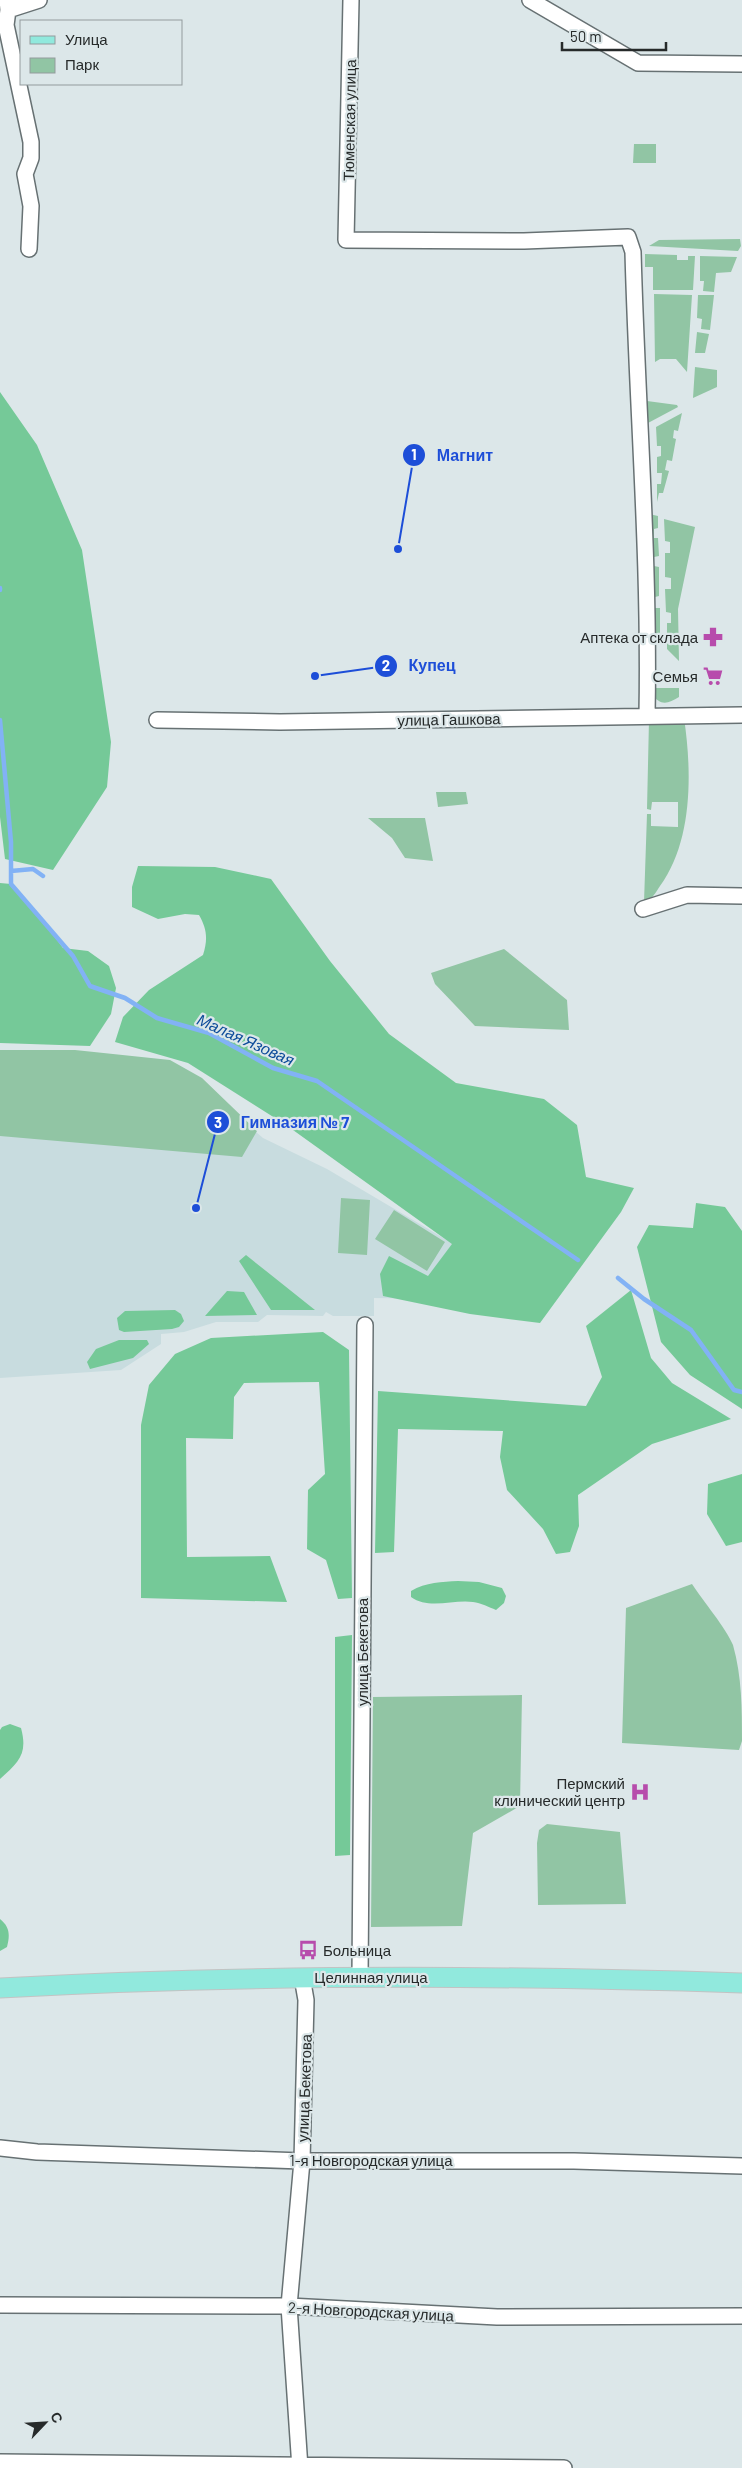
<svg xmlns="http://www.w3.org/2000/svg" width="742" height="2468" font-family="Barlow,sans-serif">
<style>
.built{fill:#c8dcdf}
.green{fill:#91c5a4}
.forest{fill:#75c998}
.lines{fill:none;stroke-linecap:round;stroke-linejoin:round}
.stream{stroke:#82b2f5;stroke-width:4.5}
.minor-casing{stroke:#677173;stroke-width:18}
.major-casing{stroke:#c2c3c3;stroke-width:21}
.minor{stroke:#fff;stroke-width:15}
.major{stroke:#91e9dd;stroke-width:19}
.labels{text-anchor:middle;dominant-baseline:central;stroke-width:4.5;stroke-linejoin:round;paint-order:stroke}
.street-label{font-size:15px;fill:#262a2a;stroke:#dce7e9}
.poi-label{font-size:15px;fill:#262a2a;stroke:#dce7e9;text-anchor:end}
.water-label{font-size:16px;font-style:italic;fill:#0d4c9a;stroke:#dce7e9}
.leader{fill:none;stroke:#1d4ed8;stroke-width:2}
.callout-dot{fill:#1d4ed8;stroke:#dce7e9;stroke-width:2}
.mark-label{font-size:15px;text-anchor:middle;font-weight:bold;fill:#fff}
.callout-label{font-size:16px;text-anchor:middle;font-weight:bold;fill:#1d4ed8;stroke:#dce7e9;stroke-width:4.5;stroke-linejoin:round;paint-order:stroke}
</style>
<rect width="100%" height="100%" fill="#dce7e9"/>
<!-- built -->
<path class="built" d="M 0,1053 L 169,1061 L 180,1066 L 263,1138 L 327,1169 L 457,1246 L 441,1299 L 374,1298 L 374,1316 L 333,1316 L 326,1312 L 323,1316 L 267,1315 L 258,1322 L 216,1322 L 184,1332 L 161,1334 L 161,1344 L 121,1370 L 0,1378 Z"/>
<!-- green -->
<path class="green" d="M 634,144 L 656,144 L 656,163 L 633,163 Z
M 740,239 L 741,246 L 738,251 L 649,246 L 659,240 Z
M 645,254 L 677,255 L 677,260 L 688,260 L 688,256 L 695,256 L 693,290 L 653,290 L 653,267 L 645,267 Z
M 700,256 L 737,257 L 731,272 L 716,273 L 714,292 L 703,291 L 704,281 L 700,281 Z
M 654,294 L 692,295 L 687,372 L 676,359 L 660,359 L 655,362 Z
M 698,295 L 714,295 L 710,330 L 701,329 L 702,319 L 697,318 Z
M 697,332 L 709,334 L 705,353 L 695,353 Z
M 695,367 L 717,370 L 717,387 L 693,398 Z
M 647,401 L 677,405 L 678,407 L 648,423 Z
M 682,413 L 678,431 L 674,430 L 673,438 L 676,439 L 672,461 L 667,460 L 665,470 L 669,471 L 663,493 L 659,493 L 657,502 L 657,484 L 661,484 L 662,473 L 657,473 L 657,457 L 661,456 L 661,446 L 657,446 L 656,427 Z
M 649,514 L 658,516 L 658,528 L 654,529 L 654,538 L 658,538 L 659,556 L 654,557 L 654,566 L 659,567 L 659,596 L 655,597 L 655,608 L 660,608 L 660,641 L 651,631 Z
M 664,519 L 695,527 L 678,609 L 679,661 L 667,649 L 667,623 L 671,623 L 671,613 L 666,612 L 665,589 L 671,589 L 671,578 L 665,577 L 665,553 L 670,553 L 670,542 L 665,541 Z
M 652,688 L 679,688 L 679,697 C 668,704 660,706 652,694 Z
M 684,718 C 692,771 693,841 660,886 C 656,892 652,900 644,902 L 647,814 L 651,814 L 651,826 L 678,827 L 678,802 L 652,802 L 651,810 L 647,809 L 649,720 Z
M 436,792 L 466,792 L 468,804 L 438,807 Z
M 368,818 L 425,818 L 433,861 L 405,858 L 392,838 Z
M 504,949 L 567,1000 L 569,1030 L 475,1026 L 435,984 L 431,973 Z
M 0,1050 L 75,1050 L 170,1060 L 202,1078 L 257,1131 L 242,1157 L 0,1136 Z
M 341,1198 L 370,1200 L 367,1255 L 338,1253 Z
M 394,1210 L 445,1242 L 427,1271 L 375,1239 Z
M 692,1584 C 703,1601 726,1628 733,1645 C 742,1677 742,1709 742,1741 L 739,1750 L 622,1743 L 626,1608 Z
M 522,1695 L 520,1806 L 473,1833 L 462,1926 L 371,1927 L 373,1697 Z
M 547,1824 L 620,1832 L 626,1904 L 538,1905 L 537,1843 L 539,1830 Z"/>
<!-- forest -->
<path class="forest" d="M 0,392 L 37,445 L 82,550 L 111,742 L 107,787 L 53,870 L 5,859 L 0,817 Z
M 138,866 L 215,867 L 271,879 L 330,961 L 389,1034 L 456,1083 L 544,1099 L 577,1125 L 586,1177 L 634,1188 L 621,1212 L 540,1323 L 470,1314 L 383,1296 L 380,1274 L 389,1256 L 428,1276 L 452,1244 L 286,1125 L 188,1063 L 115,1042 L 123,1017 L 149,990 L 203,955 C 208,939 207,929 199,915 L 185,914 L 158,919 L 132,907 L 132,887 Z
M 0,883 L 11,884 L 34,909 L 63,948 L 88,951 L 109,966 L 116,988 L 111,1014 L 90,1046 L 0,1043 Z
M 696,1203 L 725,1207 L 742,1231 L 742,1409 L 690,1375 L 661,1342 L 637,1247 L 649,1225 L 693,1228 Z
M 246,1255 L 315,1310 L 271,1310 L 239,1261 Z
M 631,1290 L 651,1358 L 672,1383 L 731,1419 L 652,1444 L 578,1495 L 579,1526 L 570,1552 L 556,1554 L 543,1529 L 507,1490 L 500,1457 L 503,1431 L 398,1429 L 394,1552 L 375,1553 L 378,1391 L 586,1406 L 602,1377 L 586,1326 Z
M 227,1291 L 244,1292 L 257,1315 L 205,1316 Z
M 175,1310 L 181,1314 L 184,1321 L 179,1327 L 172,1329 L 124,1332 L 119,1330 L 117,1318 L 125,1311 Z
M 323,1332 L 349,1350 L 352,1598 L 338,1599 L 326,1560 L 307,1549 L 308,1490 L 325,1474 L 319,1382 L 244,1383 L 234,1397 L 233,1439 L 186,1438 L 187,1557 L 270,1556 L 287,1602 L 141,1598 L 141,1425 L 149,1385 L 175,1354 L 211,1338 Z
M 119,1340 L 147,1340 L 149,1344 L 133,1358 L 90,1369 L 87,1362 L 96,1349 Z
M 742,1474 L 742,1542 L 726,1546 L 707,1514 L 708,1484 Z
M 458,1581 L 479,1582 L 502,1588 L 506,1596 L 504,1603 L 496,1610 C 489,1607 481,1603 473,1602 C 454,1599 429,1610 411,1597 L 411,1591 C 426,1582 442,1582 458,1581 Z
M 352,1635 L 350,1855 L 335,1856 L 335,1637 Z
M 10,1724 L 21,1728 C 28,1754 19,1762 0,1779 L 0,1730 L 2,1727 Z
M 0,1919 C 10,1927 10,1935 7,1947 L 0,1951 Z"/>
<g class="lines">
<!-- stream -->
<path class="stream" d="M 0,588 L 0,590
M 0,720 L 11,842 L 11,884 L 73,956 L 90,986 L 125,998 L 157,1018 L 209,1033 L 273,1068 L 317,1081 L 578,1260
M 11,871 L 33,869 L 43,876
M 618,1278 L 644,1299 L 691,1330 L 734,1390 L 742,1392"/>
<defs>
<path id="minor" d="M 7,0 L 8,10 L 6,25 L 31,142 L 31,158 L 25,174 L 31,206 L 29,249
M 351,0 L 346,240 L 524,241 L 628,237 L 633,252 C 637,406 650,560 647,715
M 530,0 L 638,63 L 742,64
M 8,10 L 39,0
M 157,720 L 280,722 L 742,715
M 643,909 L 687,895 L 742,896
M 360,1978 L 365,1325
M 0,2148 L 37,2152 L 302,2161 L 574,2161 L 742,2166
M 0,2305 L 289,2306 L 497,2317 L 742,2316
M 0,2462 L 564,2468
M 300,2468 L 289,2306 L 302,2161 L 306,2000 L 302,1977"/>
<path id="major" d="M 0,1988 C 247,1974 495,1975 742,1983"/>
</defs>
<!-- minor casing -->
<use href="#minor" class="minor-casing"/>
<!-- major casing -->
<use href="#major" class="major-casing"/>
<!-- minor -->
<use href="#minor" class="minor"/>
<!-- major -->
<use href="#major" class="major"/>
</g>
<!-- icons -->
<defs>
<symbol id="pharmacy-bare" viewBox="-9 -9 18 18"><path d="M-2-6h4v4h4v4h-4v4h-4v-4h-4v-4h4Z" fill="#b74cac" stroke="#dce7e9" stroke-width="2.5" paint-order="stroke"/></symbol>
<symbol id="supermarket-bare" viewBox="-9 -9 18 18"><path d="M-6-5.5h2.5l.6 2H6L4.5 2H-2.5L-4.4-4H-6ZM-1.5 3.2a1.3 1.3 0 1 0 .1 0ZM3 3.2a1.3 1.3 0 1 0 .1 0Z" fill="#b74cac" stroke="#dce7e9" stroke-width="2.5" paint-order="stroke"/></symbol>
<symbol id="hospital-bare" viewBox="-9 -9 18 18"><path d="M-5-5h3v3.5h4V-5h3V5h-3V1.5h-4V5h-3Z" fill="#b74cac" stroke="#dce7e9" stroke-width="2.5" paint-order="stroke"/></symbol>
<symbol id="bus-bare" viewBox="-9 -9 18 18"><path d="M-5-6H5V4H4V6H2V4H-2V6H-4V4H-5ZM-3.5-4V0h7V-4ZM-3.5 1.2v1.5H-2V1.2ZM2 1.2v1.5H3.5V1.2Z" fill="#b74cac" stroke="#dce7e9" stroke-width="2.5" paint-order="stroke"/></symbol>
</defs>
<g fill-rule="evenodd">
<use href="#pharmacy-bare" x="699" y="623" width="28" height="28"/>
<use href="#supermarket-bare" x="699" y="662" width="28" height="28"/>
<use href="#hospital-bare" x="626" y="1778" width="28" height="28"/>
<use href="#bus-bare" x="294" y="1936" width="28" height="28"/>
</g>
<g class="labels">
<!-- street labels -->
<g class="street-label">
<text transform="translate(349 120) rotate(-89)">Тюменская улица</text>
<text transform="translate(449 719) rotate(-1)">улица Гашкова</text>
<text transform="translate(362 1652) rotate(-90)">улица Бекетова</text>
<text x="371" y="1977">Целинная улица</text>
<text transform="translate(304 2088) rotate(-88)">улица Бекетова</text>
<text x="371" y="2160">1-я Новгородская улица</text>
<text transform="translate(371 2311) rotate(3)">2-я Новгородская улица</text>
</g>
<!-- poi labels -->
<g class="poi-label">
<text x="698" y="637">Аптека от склада</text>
<text x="698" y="676">Семья</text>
<text x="625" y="1783">Пермский<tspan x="625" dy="17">клинический центр</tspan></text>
<text x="323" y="1950" text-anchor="start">Больница</text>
</g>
<!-- water labels -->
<g class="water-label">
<text transform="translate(246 1039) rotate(24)">Малая Язовая</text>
</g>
</g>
<!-- callouts -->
<path class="leader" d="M398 549L414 455M315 676L386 666M196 1208L218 1122"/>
<g class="callout-dot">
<circle cx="398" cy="549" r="5"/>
<circle cx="315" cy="676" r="5"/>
<circle cx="196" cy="1208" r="5"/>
<circle cx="414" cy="455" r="12"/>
<circle cx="386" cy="666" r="12"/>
<circle cx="218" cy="1122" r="12"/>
</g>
<g class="mark-label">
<text x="414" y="460">1</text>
<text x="386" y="671">2</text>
<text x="218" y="1128">3</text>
</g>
<g class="callout-label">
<text x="465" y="461">Магнит</text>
<text x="432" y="671">Купец</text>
<text x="295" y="1128">Гимназия № 7</text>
</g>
<!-- legend -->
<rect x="20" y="20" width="162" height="65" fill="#dce7e9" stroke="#939b9d"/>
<rect x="30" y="36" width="25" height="8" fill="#91e9dd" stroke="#939b9d"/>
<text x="65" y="45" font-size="15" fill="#262a2a">Улица</text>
<rect x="30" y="58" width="25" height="15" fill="#91c5a4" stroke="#939b9d"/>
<text x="65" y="70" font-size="15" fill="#262a2a">Парк</text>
<!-- north arrow -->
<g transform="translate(45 2423) rotate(65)" stroke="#dce7e9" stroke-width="4" paint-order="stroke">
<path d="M0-4L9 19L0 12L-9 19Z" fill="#262a2a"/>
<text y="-8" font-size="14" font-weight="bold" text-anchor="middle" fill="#262a2a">С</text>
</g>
<!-- scale -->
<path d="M562 42v8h104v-8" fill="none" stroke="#262a2a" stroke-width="2.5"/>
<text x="570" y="42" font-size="15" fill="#262a2a" stroke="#dce7e9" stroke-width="4" paint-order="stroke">50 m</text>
</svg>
